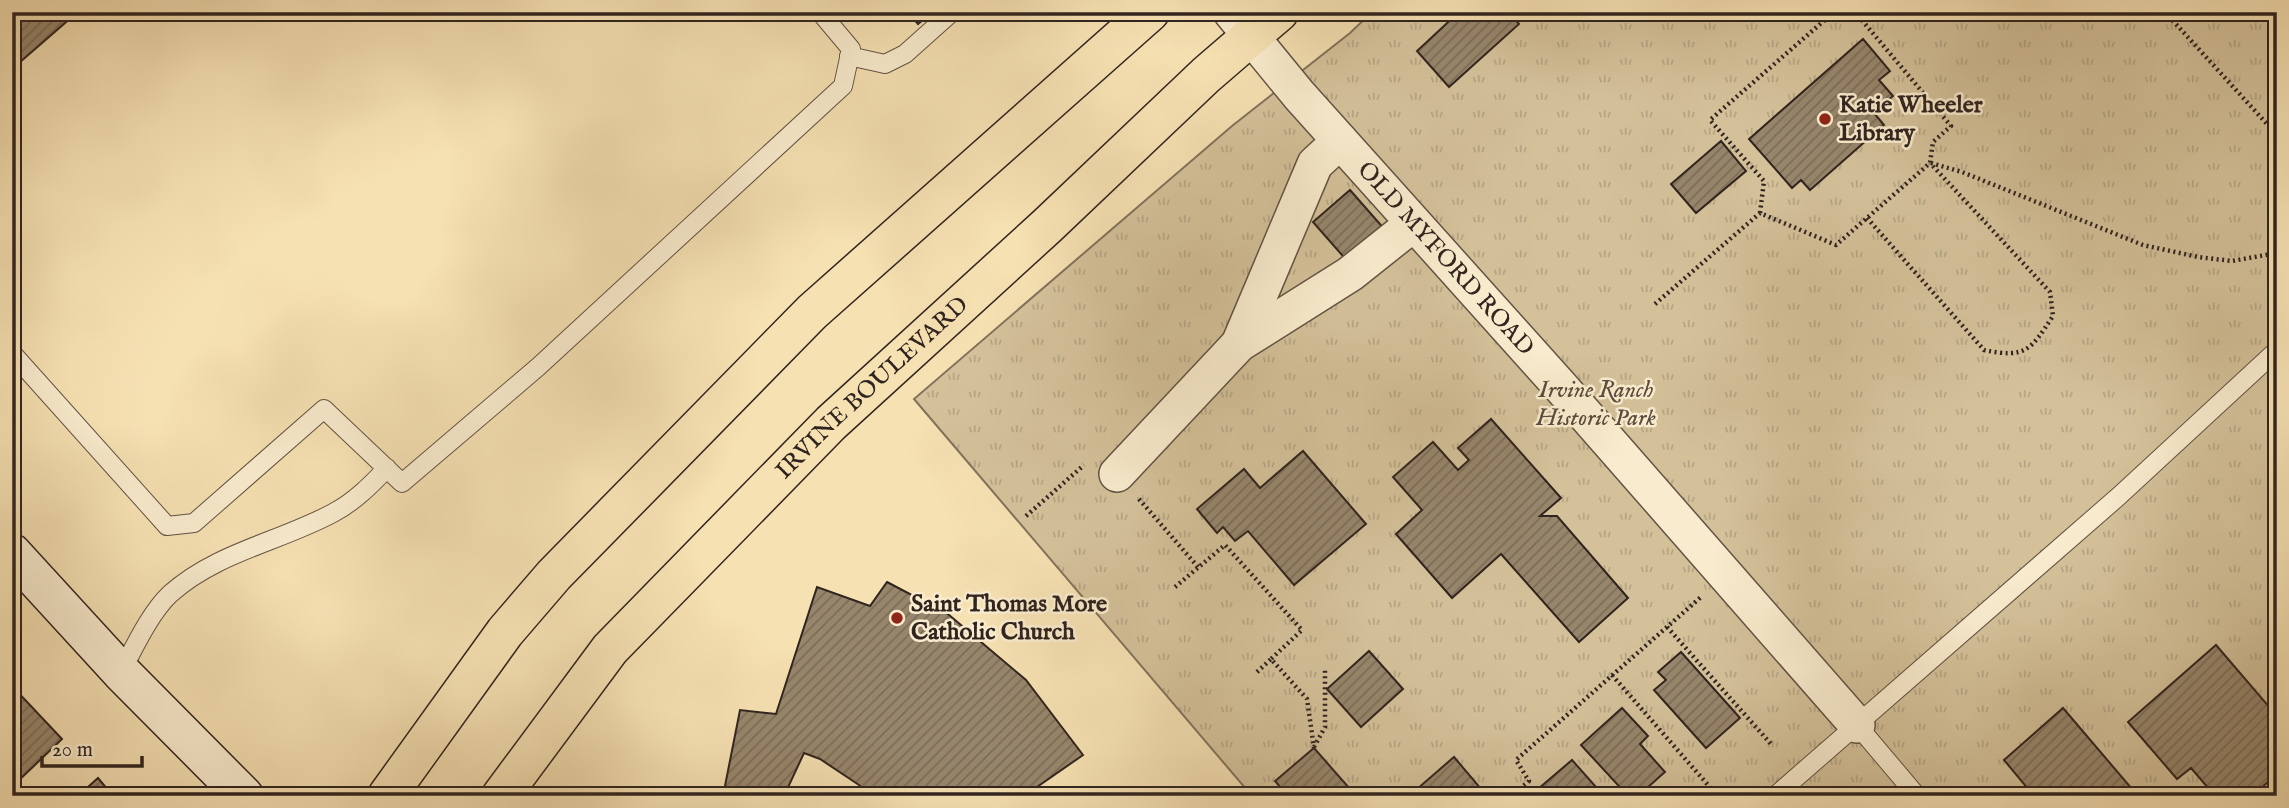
<svg xmlns="http://www.w3.org/2000/svg" width="2289" height="808" font-family="'IM FELL English',serif">
<style>
.park{fill:url(#park-tufts);stroke:#82725c;stroke-width:2}
.building{fill:url(#building-hatch);stroke:#30241f;stroke-width:2}
.lines{fill:none;stroke-linecap:round;stroke-linejoin:round}
.lane-casing{stroke:#625344;stroke-width:20}
.street-casing{stroke:#625344;stroke-width:38}
.secondary-casing{stroke:#30241f;stroke-width:41}
.primary-casing{stroke:#30241f;stroke-width:41}
.path{stroke:#30241f;stroke-width:4.5;stroke-dasharray:2 3.5;stroke-linecap:butt}
.lane{stroke:#f9ecce;stroke-width:18}
.street{stroke:#f9ecce;stroke-width:35}
.secondary{stroke:#f9ecce;stroke-width:38}
.primary{stroke:#f6e1b3;stroke-width:38}
.poi-dot{fill:#8f2418;stroke:#f9ecce;stroke-width:2.5}
.labels{text-anchor:middle;dominant-baseline:central;stroke-width:5;stroke-linejoin:round;paint-order:stroke}
.poi-label{font-size:24px;font-weight:bold;fill:#30241f;stroke:#f9ecce;text-anchor:start}
.street-label{font-size:24px;fill:#30241f;stroke:#f9ecce}
.park-label{font-size:24px;font-style:italic;fill:#594b3e;stroke:#f9ecce}
</style>
<defs>
<pattern id="park-tufts" width="24" height="20" patternUnits="userSpaceOnUse" patternTransform="scale(1.75)"><rect width="24" height="20" fill="#d4c19a"/><path d="M3 7l-1-3M5 7V3M7 7l1-3M15 17l-1-3M17 17v-4M19 17l1-3" fill="none" stroke="#b6a684"/></pattern>
<pattern id="building-hatch" width="6" height="6" patternUnits="userSpaceOnUse" patternTransform="scale(1.75)"><rect width="6" height="6" fill="#97866c"/><path d="M-1 1l2-2M0 6l6-6M5 7l2-2" fill="none" stroke="#7c6d58"/></pattern>
</defs>
<rect width="100%" height="100%" fill="#f6e1b3"/>
<filter id="stains"><feTurbulence type="fractalNoise" baseFrequency=".00286" numOctaves="4"/><feColorMatrix values="0 0 0 0 .2 0 0 0 0 .09 0 0 0 0 .02 0 0 0 .5 -.17"/></filter>
<radialGradient id="worn" r=".72"><stop offset=".6" stop-color="#630" stop-opacity="0"/><stop offset="1" stop-color="#630" stop-opacity=".3"/></radialGradient>
<!-- park -->
<path class="park" d="M 1372,12 L 2277,12 L 2277,796 L 1252,796 L 914,399 L 1232,126 L 1350,33 Z"/>
<!-- building -->
<path class="building" d="M 12,12 L 70,12 L 73,16 L 12,69 Z
M 908,12 L 932,12 L 918,24 Z
M 1459,12 L 1509,12 L 1519,24 L 1449,87 L 1417,51 Z
M 1863,39 L 1890,71 L 1879,80 L 1893,96 L 1874,113 L 1884,125 L 1810,190 L 1801,180 L 1792,188 L 1749,139 Z
M 1721,141 L 1746,171 L 1696,213 L 1671,184 Z
M 1350,190 L 1386,231 L 1349,263 L 1313,222 Z
M 1491,419 L 1561,498 L 1540,516 L 1557,516 L 1628,598 L 1579,642 L 1501,554 L 1452,598 L 1396,534 L 1422,510 L 1393,477 L 1433,442 L 1458,470 L 1469,460 L 1458,448 Z
M 1303,451 L 1366,524 L 1294,585 L 1248,531 L 1235,541 L 1223,527 L 1217,533 L 1197,509 L 1244,469 L 1260,488 Z
M 887,582 L 948,614 L 1026,680 L 1083,755 L 1024,796 L 871,796 L 859,785 L 820,759 L 804,753 L 784,796 L 723,796 L 740,710 L 776,714 L 817,587 L 870,606 Z
M 2216,645 L 2277,716 L 2277,774 L 2252,796 L 2215,796 L 2191,768 L 2177,779 L 2128,722 Z
M 1369,651 L 1403,689 L 1361,727 L 1327,689 Z
M 1681,652 L 1740,718 L 1706,748 L 1654,690 L 1666,680 L 1658,672 Z
M 12,686 L 62,739 L 12,787 Z
M 1622,708 L 1648,736 L 1640,744 L 1665,772 L 1638,796 L 1628,796 L 1581,745 Z
M 2063,708 L 2138,796 L 2034,796 L 2004,760 Z
M 1314,748 L 1350,789 L 1342,796 L 1288,796 L 1275,781 Z
M 1454,757 L 1487,796 L 1409,796 Z
M 1572,760 L 1604,796 L 1531,796 L 1531,795 Z
M 98,778 L 113,796 L 78,796 Z"/>
<g class="lines">
<defs>
<path id="lane" d="M 849,56 L 885,64 L 905,54 L 952,12
M 12,353 L 167,526 L 194,523 L 324,409 L 402,483 L 538,367 L 843,86 L 851,49 L 820,12
M 121,672 C 134,648 150,613 170,594 C 217,552 279,542 333,513 C 354,502 371,485 387,468
M 1857,725 L 1917,796
M 1775,796 L 2119,496 L 2277,350"/>
<g id="street">
<path id="s1" d="M 1231,12 L 1299,95 L 1561,387 L 1857,725"/>
<path d="M 1239,344 L 1315,164 L 1340,141"/>
<path d="M 1117,474 L 1239,344 L 1350,274 L 1413,224"/>
</g>
<path id="secondary" d="M 12,553 L 121,672 L 244,796"/>
<g id="primary">
<path d="M 387,796 L 505,632 L 554,575 L 812,312 L 1150,12"/>
<path id="s2" d="M 501,796 L 610,649 L 831,423 L 1047,226 L 1206,75 L 1279,12"/>
</g>
</defs>
<!-- lane casing -->
<use href="#lane" class="lane-casing"/>
<!-- street casing -->
<use href="#street" class="street-casing"/>
<!-- secondary casing -->
<use href="#secondary" class="secondary-casing"/>
<!-- primary casing -->
<use href="#primary" class="primary-casing"/>
<!-- path -->
<path class="path" d="M 2165,12 L 2277,135
M 1931,163 L 1962,172 L 2143,245 L 2198,257 L 2232,261 L 2277,253
M 1760,213 L 1764,181 L 1710,120 L 1834,12
M 1867,218 L 1984,350 C 2027,359 2031,349 2053,316 L 2050,292 L 1930,163
M 1655,304 L 1760,213 L 1836,245 L 1930,163 L 1933,142 L 1951,126 L 1855,12
M 1139,499 L 1198,567
M 1026,516 L 1084,465
M 1175,587 L 1225,545 L 1302,630 L 1271,659
M 1667,627 L 1771,744
M 1257,672 L 1271,659 L 1307,699 L 1314,748
M 1612,675 L 1715,793
M 1314,747 L 1325,727 L 1325,669
M 1511,796 L 1529,781 L 1516,760 L 1701,597"/>
<!-- lane -->
<use href="#lane" class="lane"/>
<!-- street -->
<use href="#street" class="street"/>
<!-- secondary -->
<use href="#secondary" class="secondary"/>
<!-- primary -->
<use href="#primary" class="primary"/>
</g>
<!-- markers -->
<g class="poi-dot">
<circle cx="1825" cy="119" r="7"/>
<circle cx="897" cy="618" r="7"/>
</g>
<g class="labels">
<!-- poi labels -->
<g class="poi-label">
<text x="1839" y="105">Katie Wheeler<tspan x="1839" dy="28">Library</tspan></text>
<text x="911" y="604">Saint Thomas More<tspan x="911" dy="28">Catholic Church</tspan></text>
</g>
<!-- street labels -->
<g class="street-label">
<text stroke="none"><textPath href="#s1" startOffset="327">OLD MYFORD ROAD</textPath></text>
<text stroke="none"><textPath href="#s2" startOffset="553">IRVINE BOULEVARD</textPath></text>
</g>
<!-- park labels -->
<g class="park-label">
<text x="1596" y="390">Irvine Ranch<tspan x="1596" dy="28">Historic Park</tspan></text>
</g>
</g>
<!-- margin -->
<rect width="2289" height="808" fill="none" stroke="#f6e1b3" stroke-width="42"/>
<rect x="14" y="14" width="2261" height="780" fill="none" stroke="#30241f" stroke-width="3.5"/>
<rect x="21" y="21" width="2247" height="766" fill="none" stroke="#30241f" stroke-width="2"/>
<!-- scale -->
<path d="M42 756v10h100v-10" fill="none" stroke="#30241f" stroke-width="3.5"/>
<text x="52" y="756" font-size="21" fill="#30241f" stroke="#f9ecce" stroke-width="5" paint-order="stroke">20 m</text>
<rect width="100%" height="100%" filter="url(#stains)"/>
<rect width="100%" height="100%" fill="url(#worn)"/>
</svg>
